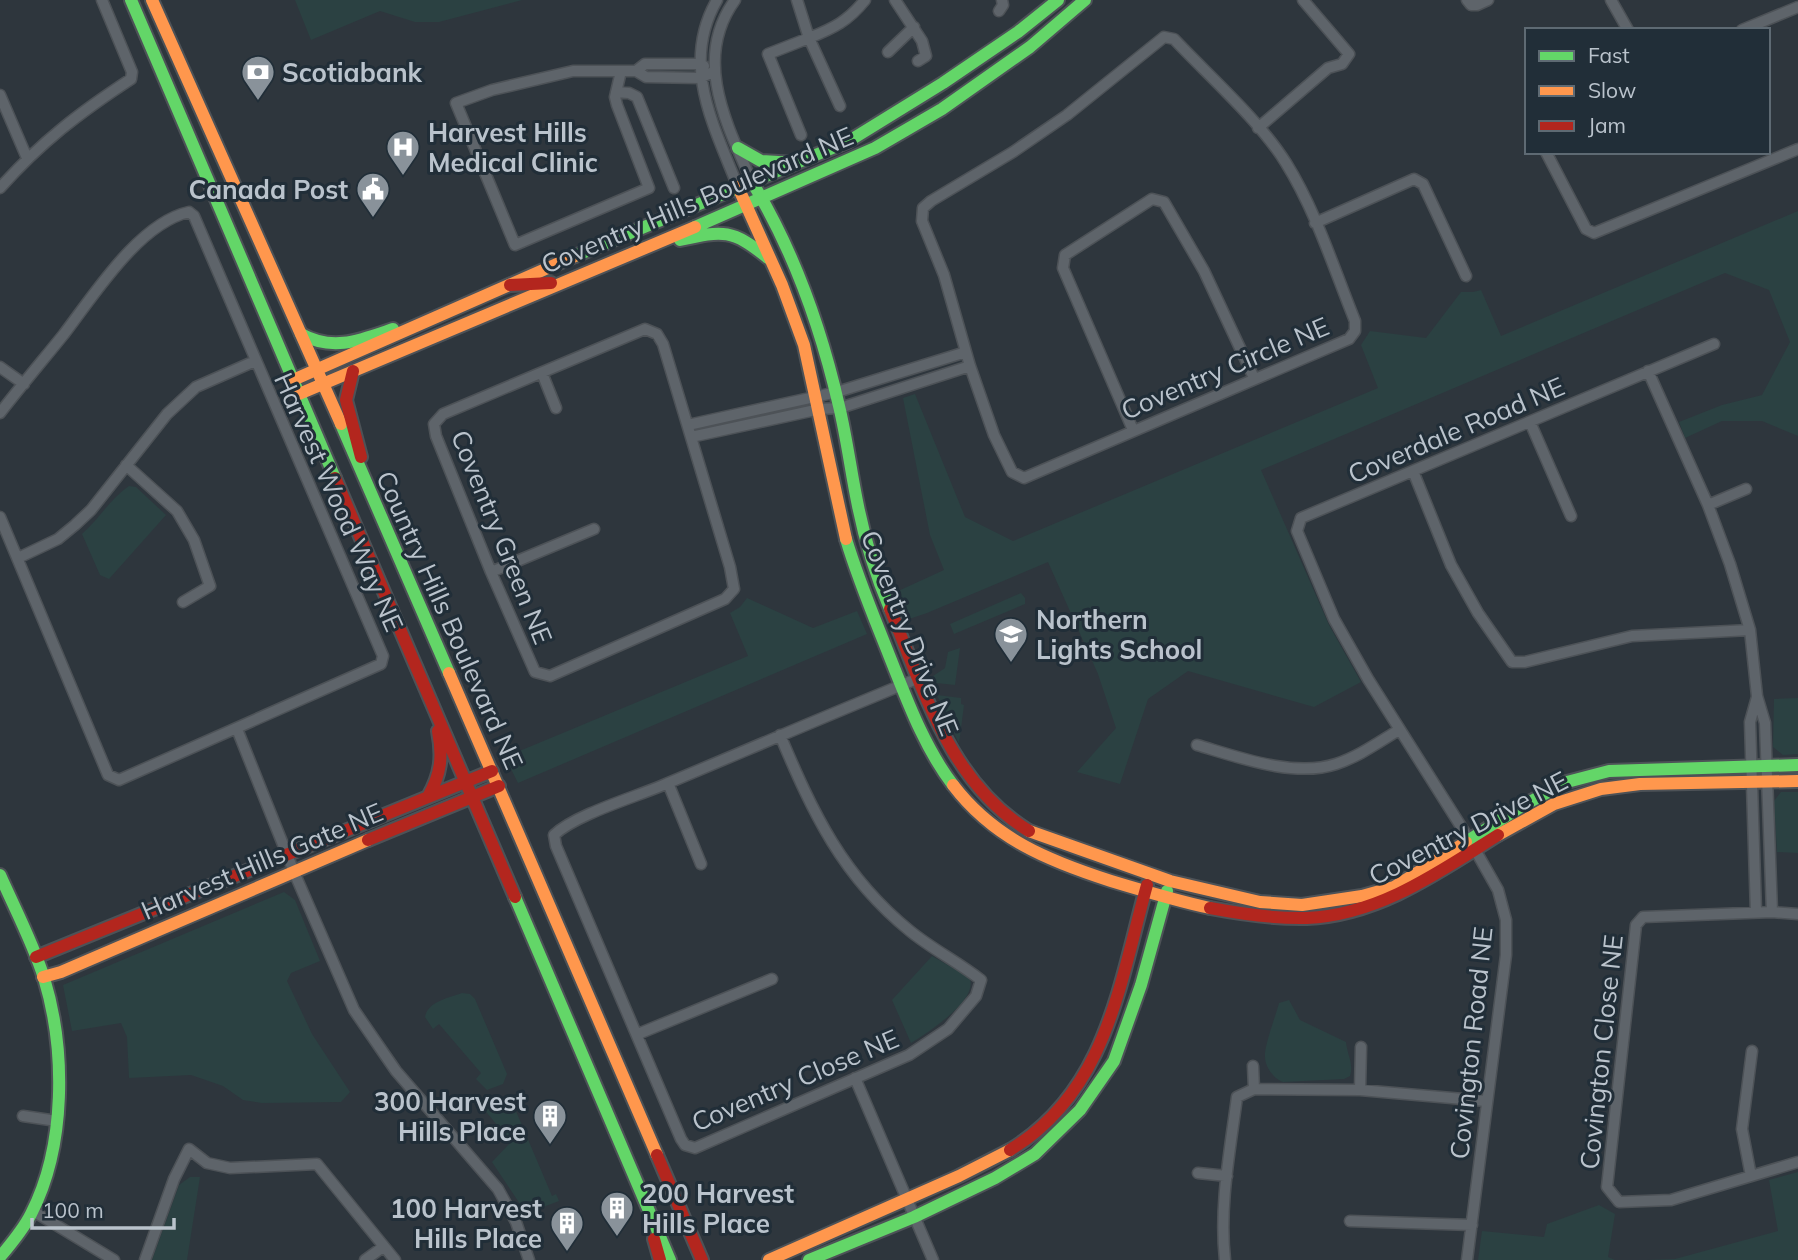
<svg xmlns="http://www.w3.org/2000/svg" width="1798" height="1260" font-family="Mulish,sans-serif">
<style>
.green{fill:#2b4142}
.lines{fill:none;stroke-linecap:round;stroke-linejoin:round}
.street-casing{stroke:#4d5257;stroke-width:13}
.fast-casing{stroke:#4d5257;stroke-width:16}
.slow-casing{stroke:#4d5257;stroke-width:16}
.jam-casing{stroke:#4d5257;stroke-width:16}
.street{stroke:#5e646a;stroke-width:10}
.fast{stroke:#63d668;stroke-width:12}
.slow{stroke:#ff974d;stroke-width:12}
.jam{stroke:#b3261e;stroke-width:12}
.labels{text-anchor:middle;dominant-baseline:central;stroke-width:6;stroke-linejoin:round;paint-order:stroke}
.poi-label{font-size:26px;font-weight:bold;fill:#bac3cc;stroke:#212e38;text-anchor:start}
.street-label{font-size:26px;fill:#bac3cc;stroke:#212e38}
</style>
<rect width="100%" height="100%" fill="#2e363d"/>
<!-- green -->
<path class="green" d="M 295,0 L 522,0 L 439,22 L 415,22 L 380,11 L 311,40 Z
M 1798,211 L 1798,436 L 1762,421 L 1722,421 L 1685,438 L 1679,422 L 1722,405 L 1762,395 L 1790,342 L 1769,290 L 1725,273 L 1261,470 L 1329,625 L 1361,682 L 1314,707 L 1188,671 L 1148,699 L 1120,784 L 1077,772 L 1116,728 L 1098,674 L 1048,562 L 927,613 L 909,619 L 896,592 L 944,570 L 930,535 L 903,398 L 915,394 L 965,517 L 1013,541 L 1378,388 L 1361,345 L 1370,331 L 1426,338 L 1461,292 L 1473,292 L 1481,290 L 1501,336 Z
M 129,486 L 136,487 L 166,515 L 109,579 L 100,575 L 82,534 C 99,519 110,499 129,486 Z
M 1021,593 L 1025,598 L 1025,604 L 954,634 L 950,624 Z
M 747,598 L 813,628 L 857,611 L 867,634 L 518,783 L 505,757 L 748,656 L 730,613 L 740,607 Z
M 960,648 L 955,685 L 936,683 L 933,676 L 945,668 L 948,652 Z
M 937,695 L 961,698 L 961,704 L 964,705 L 959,744 Z
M 1798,698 L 1798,754 L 1783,755 L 1773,747 L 1774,699 Z
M 1781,792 L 1798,792 L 1798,853 L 1777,852 L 1774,801 Z
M 284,892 L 295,900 L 320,961 L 291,973 L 287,981 L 312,1034 L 350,1092 L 341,1102 L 262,1103 L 243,1100 L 223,1086 L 191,1075 L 129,1078 L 127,1037 L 121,1023 L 72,1031 L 63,985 Z
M 932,956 L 969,977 C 981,999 927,1033 911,1043 L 892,1000 Z
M 462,993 L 470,994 L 475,999 L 507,1074 L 503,1084 L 487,1090 L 476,1079 L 481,1073 L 439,1024 L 433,1029 L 425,1017 C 428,1001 449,998 462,993 Z
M 1289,1000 L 1300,1020 L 1346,1042 C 1347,1054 1354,1064 1350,1076 L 1344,1079 L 1283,1082 C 1274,1079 1265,1067 1265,1057 C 1264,1046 1276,1015 1279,1003 Z
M 510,1097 L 552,1196 L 556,1194 L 559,1201 L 538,1209 L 540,1215 L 527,1220 L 520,1204 L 492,1162 L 511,1142 L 483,1108 L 490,1102 L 494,1110 L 507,1105 L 505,1099 Z
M 1798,1172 L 1798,1260 L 1647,1260 L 1675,1259 L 1778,1231 L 1769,1180 Z
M 190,1177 L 200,1177 L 187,1260 L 152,1260 L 179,1185 Z
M 1599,1205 L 1615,1214 L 1608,1257 L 1615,1260 L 1478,1260 L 1482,1231 L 1544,1237 L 1547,1224 Z"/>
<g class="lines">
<defs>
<path id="street" d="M 717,0 C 680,64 714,126 738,187
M 735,0 C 692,59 727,125 752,182
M 797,0 L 809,38 C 834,28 848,21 865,0
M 895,0 L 922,41 L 926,56 L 918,61
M 1467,0 L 1471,5 L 1477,5 L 1488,0
M 1611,0 L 1628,30
M 999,11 L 1003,5 L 1002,0
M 1742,30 L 1798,7
M 1164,37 L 1174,39 C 1209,76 1260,121 1286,163 C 1316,211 1334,269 1355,321 L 1355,331 L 1349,339 L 1024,478 L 1012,472 L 994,435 L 970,366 L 944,275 L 922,221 L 923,208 L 931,201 L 1013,152 L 1067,115 Z
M 888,52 L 914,27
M 621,71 L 615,97 L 617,105 L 649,188 L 515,245 L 456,103 L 492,90 L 573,71 L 636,71 L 646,77 L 700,78 L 713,72
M 636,71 L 645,64 L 700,64 L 704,66
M 616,92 L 629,93 L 637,97 L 674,188
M 0,95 L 27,158
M 1258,128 L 1328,68 L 1342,64 L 1349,54 L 1303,0
M 801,135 L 768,54 L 809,38 L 840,106
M 1546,152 L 1586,229 L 1594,233 L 1798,149
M 0,188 C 41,142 79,113 131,79 L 132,72 L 102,0
M 1315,223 L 1414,179 L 1423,184 L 1466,276
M 645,329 L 657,334 L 663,344 L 730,567 L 734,589 L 725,599 L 550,676 L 535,672 L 491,572 L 436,436 L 434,424 L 443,414 Z
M 0,367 L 24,384
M 1648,371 L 1708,505 L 1730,564 L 1750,630 L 1757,696 L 1765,723 L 1772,912
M 542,373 L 556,408
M 0,413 C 21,386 43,360 64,334 C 94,295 139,223 189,212 L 194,216 L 383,656 L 381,664 L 119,780 L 108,775 L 0,517
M 1530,422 L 1571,516
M 688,425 L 837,392 L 966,352
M 1133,430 L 1063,268 L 1065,255 L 1152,199 L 1164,202 L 1204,271 L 1254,378
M 691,437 L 820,409 L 840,408 L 970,366
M 126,465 L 177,511 L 194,540 L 210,586 L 183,602
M 1413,471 L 1451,565 L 1478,613 L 1512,662 L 1525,662 L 1632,636 L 1750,630
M 1708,505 L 1746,489
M 18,558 L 58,539 L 75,525 L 91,510 L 167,414 L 196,387 L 255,361
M 491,572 L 594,529
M 237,729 L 294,872 L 354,1010 L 396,1071 L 498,1189 L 516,1222 L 529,1260
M 780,735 C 813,813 842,876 910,931 C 932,949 958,962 981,980 L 976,996 L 948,1029 L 909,1055 L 695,1148 L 685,1145 L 681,1139 L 556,846 L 554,835 C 575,815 632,798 661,786 C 747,750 833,713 919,678
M 1197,745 C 1238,757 1294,778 1336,764 C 1358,757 1379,742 1399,730
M 668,783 L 701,864
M 1756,912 L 1750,722 L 1757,697
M 1798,914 L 1772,912 L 1643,917 L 1636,925 L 1607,1187 L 1619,1202 L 1671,1200 L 1798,1162
M 638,1034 L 772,979
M 1253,1066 L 1254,1089
M 855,1078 L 933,1260
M 1360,1090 L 1361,1047
M 23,1116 L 57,1121
M 1198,1173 L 1227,1176
M 1751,1176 L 1742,1129 L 1752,1051
M 33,1211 L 114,1260
M 1350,1221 L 1472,1225
M 145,1260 L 174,1179 L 189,1149 L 207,1163 L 230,1168 L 317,1164 L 395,1260
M 365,1260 L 383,1247
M 1225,1260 C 1219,1206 1230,1151 1237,1097 L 1254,1089 L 1360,1090 L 1486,1101
M 1467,1260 L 1506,955 L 1506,920 L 1498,890 L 1469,839 L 1368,679 L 1334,619 L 1297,531 L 1301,518 L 1714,344"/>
<path id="fast" d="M 131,0 L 335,478
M 738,148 L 761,161 L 795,163
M 752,182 C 794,251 821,328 839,406 C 847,439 851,473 858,506 C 865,541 876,576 890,609
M 695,227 L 875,148 L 942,109 L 1030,47 L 1085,0
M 680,240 C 724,230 732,229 768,258
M 575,256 L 849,141 L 943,83 L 1018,32 L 1058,0
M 301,334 C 333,352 361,340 393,329
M 341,424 L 449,673
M 846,539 C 858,579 874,617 889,655 C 907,700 924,747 953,785
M 1466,842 L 1522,806 L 1567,782 L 1609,771 L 1798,765
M 0,875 C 15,909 33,943 44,978 C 66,1050 66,1146 31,1214 C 23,1230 11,1244 0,1257
M 515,897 L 670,1260
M 809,1260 L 914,1217 L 995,1178 L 1035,1154 L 1080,1110 L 1114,1061 L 1141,985 L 1167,891"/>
<path id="slow" d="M 152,0 L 341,424
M 738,187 L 782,285 L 804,345 L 846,539
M 293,380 L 575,256
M 299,394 L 695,227
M 449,673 L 657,1155
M 953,785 C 994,839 1049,861 1111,881 C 1144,891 1177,901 1210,908
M 1029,831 L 1170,881 L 1260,902 L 1302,905 L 1362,896 L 1394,887 L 1466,842
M 1498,835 L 1554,804 L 1601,789 L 1640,784 L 1798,781
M 43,977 L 61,972 L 368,840
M 769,1260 L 959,1176 L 1010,1150"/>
<path id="jam" d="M 510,285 L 551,283
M 353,371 L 346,400 L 361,457
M 335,478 L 515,897
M 890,609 C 924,690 950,783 1029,831
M 428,797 C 441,774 443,757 438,731
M 368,840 L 499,786
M 1210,908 C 1242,914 1274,919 1307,918 C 1379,915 1439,872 1498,835
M 36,957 L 492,771
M 1010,1150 C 1107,1091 1119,985 1147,885
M 657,1155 L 702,1260
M 654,1239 L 660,1260"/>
</defs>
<!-- street casing -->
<use href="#street" class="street-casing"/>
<!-- fast casing -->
<use href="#fast" class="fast-casing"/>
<!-- slow casing -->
<use href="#slow" class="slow-casing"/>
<!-- jam casing -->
<use href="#jam" class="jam-casing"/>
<!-- street -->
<use href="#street" class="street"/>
<!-- fast -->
<use href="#fast" class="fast"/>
<!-- slow -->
<use href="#slow" class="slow"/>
<!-- jam -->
<use href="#jam" class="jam"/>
</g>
<!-- icons -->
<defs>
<symbol id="bank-pin" viewBox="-11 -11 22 30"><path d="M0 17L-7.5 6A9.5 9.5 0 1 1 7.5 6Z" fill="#89929a" stroke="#212e38"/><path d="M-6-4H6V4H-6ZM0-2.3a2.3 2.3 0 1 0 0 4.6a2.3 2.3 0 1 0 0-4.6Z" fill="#fff"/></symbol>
<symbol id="hospital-pin" viewBox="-11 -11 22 30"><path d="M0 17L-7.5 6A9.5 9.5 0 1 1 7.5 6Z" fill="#89929a" stroke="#212e38"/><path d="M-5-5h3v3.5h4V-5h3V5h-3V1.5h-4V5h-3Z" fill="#fff"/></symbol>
<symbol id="civic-pin" viewBox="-11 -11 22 30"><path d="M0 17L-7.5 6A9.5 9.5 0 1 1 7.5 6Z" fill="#89929a" stroke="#212e38"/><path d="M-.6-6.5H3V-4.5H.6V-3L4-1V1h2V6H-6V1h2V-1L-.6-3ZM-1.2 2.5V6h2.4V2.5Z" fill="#fff"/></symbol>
<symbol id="school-pin" viewBox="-11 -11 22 30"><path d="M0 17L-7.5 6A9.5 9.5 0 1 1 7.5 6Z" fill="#89929a" stroke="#212e38"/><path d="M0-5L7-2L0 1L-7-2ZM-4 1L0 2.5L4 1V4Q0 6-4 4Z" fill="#fff"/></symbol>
<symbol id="building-pin" viewBox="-11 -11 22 30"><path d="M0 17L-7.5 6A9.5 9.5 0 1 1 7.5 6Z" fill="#89929a" stroke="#212e38"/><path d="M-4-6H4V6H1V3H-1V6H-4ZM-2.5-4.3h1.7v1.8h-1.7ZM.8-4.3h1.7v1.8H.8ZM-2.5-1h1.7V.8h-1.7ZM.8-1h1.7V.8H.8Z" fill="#fff"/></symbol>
</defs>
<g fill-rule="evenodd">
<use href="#bank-pin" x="239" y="53" width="38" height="52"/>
<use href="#hospital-pin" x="384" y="128" width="38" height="52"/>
<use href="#civic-pin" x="354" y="170" width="38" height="52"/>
<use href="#school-pin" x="992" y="615" width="38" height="52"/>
<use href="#building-pin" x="531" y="1097" width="38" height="52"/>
<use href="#building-pin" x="598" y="1189" width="38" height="52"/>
<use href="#building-pin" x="548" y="1204" width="38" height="52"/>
</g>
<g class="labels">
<!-- poi labels -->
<g class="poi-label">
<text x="282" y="72">Scotiabank</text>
<text x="428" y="132">Harvest Hills<tspan x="428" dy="30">Medical Clinic</tspan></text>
<text x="348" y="189" text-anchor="end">Canada Post</text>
<text x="1036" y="619">Northern<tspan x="1036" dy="30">Lights School</tspan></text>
<text x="526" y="1101" text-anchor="end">300 Harvest<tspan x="526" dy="30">Hills Place</tspan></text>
<text x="642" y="1193">200 Harvest<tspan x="642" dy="30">Hills Place</tspan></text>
<text x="542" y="1208" text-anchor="end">100 Harvest<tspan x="542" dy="30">Hills Place</tspan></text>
</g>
<!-- street labels -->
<g class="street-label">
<text transform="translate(697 200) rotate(-23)">Coventry Hills Boulevard NE</text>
<text transform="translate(1225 368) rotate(-23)">Coventry Circle NE</text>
<text transform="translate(1456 430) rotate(-23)">Coverdale Road NE</text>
<text transform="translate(339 502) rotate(66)">Harvest Wood Way NE</text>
<text transform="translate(502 537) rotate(68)">Coventry Green NE</text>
<text transform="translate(450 620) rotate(66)">Country Hills Boulevard NE</text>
<text transform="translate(910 633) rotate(68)">Coventry Drive NE</text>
<text transform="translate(1468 828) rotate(-27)">Coventry Drive NE</text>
<text transform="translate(262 861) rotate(-23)">Harvest Hills Gate NE</text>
<text transform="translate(1471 1043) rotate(-84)">Covington Road NE</text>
<text transform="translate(1601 1052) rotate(-84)">Covington Close NE</text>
<text transform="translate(795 1080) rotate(-23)">Coventry Close NE</text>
</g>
</g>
<!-- legend -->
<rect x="1525" y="28" width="245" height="126" fill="#212e38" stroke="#5e6a73" stroke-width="2"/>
<rect x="1539" y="51" width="35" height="10" fill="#63d668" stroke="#5e6a73" stroke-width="2"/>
<text x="1588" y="63" font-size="21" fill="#bac3cc">Fast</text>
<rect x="1539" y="86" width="35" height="10" fill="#ff974d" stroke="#5e6a73" stroke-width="2"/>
<text x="1588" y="98" font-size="21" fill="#bac3cc">Slow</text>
<rect x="1539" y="121" width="35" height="10" fill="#b3261e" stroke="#5e6a73" stroke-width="2"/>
<text x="1588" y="133" font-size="21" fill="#bac3cc">Jam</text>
<!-- scale -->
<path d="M32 1218v10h142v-10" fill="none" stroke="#bac3cc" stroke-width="3.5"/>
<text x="42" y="1218" font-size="21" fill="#bac3cc" stroke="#212e38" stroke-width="5" paint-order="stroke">100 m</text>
</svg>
